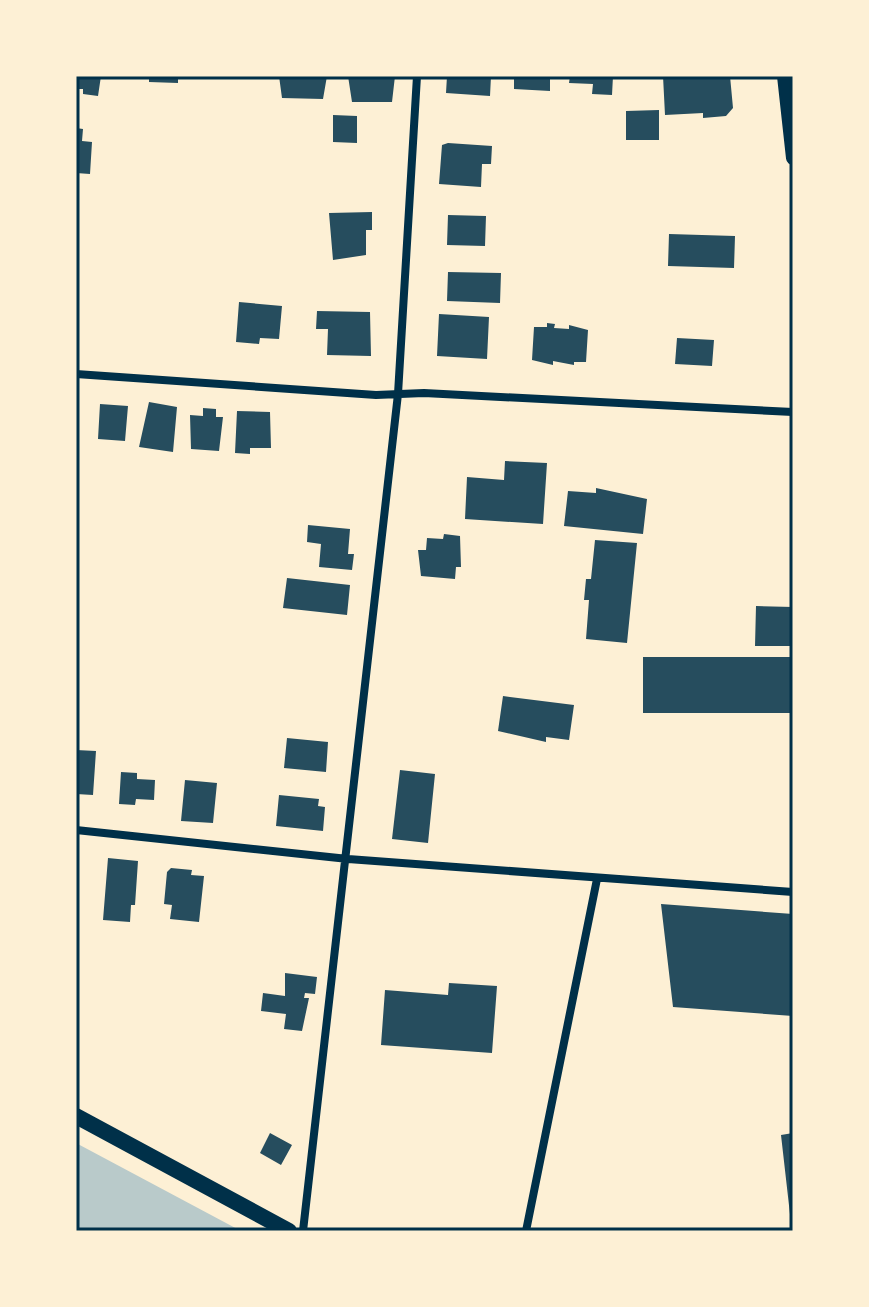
<svg xmlns="http://www.w3.org/2000/svg" width="869" height="1307" font-family="'Noto Serif',serif">
<style>
.green{fill:#b9caca}
.building{fill:#264d5e}
.lines{fill:none;stroke-linecap:round;stroke-linejoin:round}
.minor{stroke:#003049;stroke-width:8}
.tertiary{stroke:#003049;stroke-width:14}
.secondary{stroke:#003049;stroke-width:16}
.neatline{fill:none;stroke:#003049;stroke-width:3}
</style>
<rect width="100%" height="100%" fill="#fdf0d5"/>
<!-- green -->
<path class="green" d="M 76,1143 L 241,1231 L 76,1231 Z"/>
<!-- building -->
<path class="building" d="M 76,76 L 101,76 L 98,96 L 83,94 L 83,89 L 76,89 Z
M 149,76 L 178,76 L 178,83 L 149,82 Z
M 279,76 L 327,76 L 323,99 L 282,98 Z
M 348,76 L 395,76 L 392,102 L 352,102 Z
M 447,76 L 491,76 L 490,96 L 446,93 Z
M 514,76 L 550,76 L 550,91 L 514,89 Z
M 570,76 L 613,76 L 612,95 L 592,94 L 593,84 L 569,83 Z
M 663,76 L 730,76 L 733,108 L 726,116 L 703,118 L 703,113 L 665,115 Z
M 659,110 L 659,140 L 626,140 L 626,111 Z
M 333,115 L 357,116 L 357,143 L 333,142 Z
M 76,128 L 83,129 L 82,141 L 92,142 L 90,174 L 76,173 Z
M 448,143 L 492,146 L 491,164 L 482,164 L 481,187 L 439,184 L 442,145 Z
M 372,212 L 372,230 L 366,230 L 366,255 L 333,260 L 329,213 Z
M 448,215 L 486,216 L 485,246 L 447,245 Z
M 669,234 L 735,236 L 734,268 L 668,266 Z
M 448,272 L 501,273 L 500,303 L 447,301 Z
M 239,302 L 282,306 L 279,339 L 260,338 L 259,344 L 236,342 Z
M 317,311 L 370,312 L 371,356 L 327,355 L 328,329 L 316,329 Z
M 439,314 L 489,317 L 487,359 L 437,356 Z
M 547,323 L 555,324 L 554,328 L 569,329 L 569,325 L 588,330 L 586,362 L 574,362 L 574,365 L 553,361 L 553,365 L 532,360 L 534,327 L 547,327 Z
M 677,338 L 714,340 L 712,366 L 675,364 Z
M 149,402 L 177,407 L 173,452 L 139,447 Z
M 100,404 L 128,406 L 125,441 L 98,439 Z
M 203,408 L 216,409 L 216,417 L 223,417 L 219,451 L 191,449 L 190,415 L 203,416 Z
M 237,411 L 270,412 L 271,448 L 250,448 L 250,454 L 235,453 Z
M 505,461 L 547,463 L 543,524 L 465,519 L 467,477 L 504,480 Z
M 596,488 L 647,499 L 643,534 L 564,526 L 568,491 L 596,493 Z
M 308,525 L 350,529 L 348,554 L 354,554 L 352,570 L 319,567 L 321,544 L 307,542 Z
M 444,534 L 460,536 L 461,567 L 456,567 L 455,579 L 421,576 L 418,550 L 426,550 L 427,538 L 443,539 Z
M 595,540 L 637,543 L 627,643 L 586,639 L 589,600 L 584,600 L 586,579 L 591,579 Z
M 287,578 L 350,585 L 347,615 L 283,608 Z
M 756,606 L 793,607 L 793,646 L 755,646 Z
M 643,657 L 792,657 L 792,713 L 643,713 Z
M 503,696 L 574,705 L 569,740 L 546,737 L 546,742 L 498,731 Z
M 287,738 L 328,742 L 326,772 L 284,768 Z
M 76,750 L 96,751 L 93,795 L 76,794 Z
M 400,770 L 435,774 L 428,843 L 392,839 Z
M 121,772 L 137,773 L 137,779 L 155,780 L 154,800 L 136,799 L 135,805 L 119,804 Z
M 185,780 L 217,783 L 213,823 L 181,821 Z
M 279,795 L 319,799 L 318,806 L 325,807 L 323,831 L 276,826 Z
M 108,858 L 138,861 L 135,905 L 131,905 L 130,922 L 103,920 Z
M 171,868 L 192,870 L 191,875 L 204,876 L 199,922 L 170,919 L 172,905 L 164,904 L 167,872 Z
M 661,904 L 793,914 L 793,1016 L 673,1007 Z
M 285,973 L 317,977 L 315,994 L 305,993 L 304,998 L 309,998 L 302,1031 L 284,1029 L 286,1014 L 261,1011 L 263,993 L 285,996 Z
M 449,983 L 497,986 L 492,1053 L 381,1045 L 385,990 L 448,995 Z
M 270,1133 L 292,1145 L 281,1165 L 260,1153 Z
M 793,1133 L 793,1223 L 791,1223 L 781,1135 Z"/>
<g class="lines">
<!-- minor -->
<path class="minor" d="M 76,374 L 376,395 L 424,393 L 793,412
M 76,830 L 348,859 L 793,892
M 303,1231 L 398,394 L 417,76
M 526,1231 L 597,879"/>
<!-- tertiary -->
<path class="tertiary" d="M 784,76 L 793,158"/>
<!-- secondary -->
<path class="secondary" d="M 76,1116 L 289,1231"/>
</g>
<!-- border -->
<rect width="869" height="1307" fill="none" stroke="#fdf0d5" stroke-width="156"/>
<rect x="78" y="78" width="713" height="1151" class="neatline"/>
</svg>
